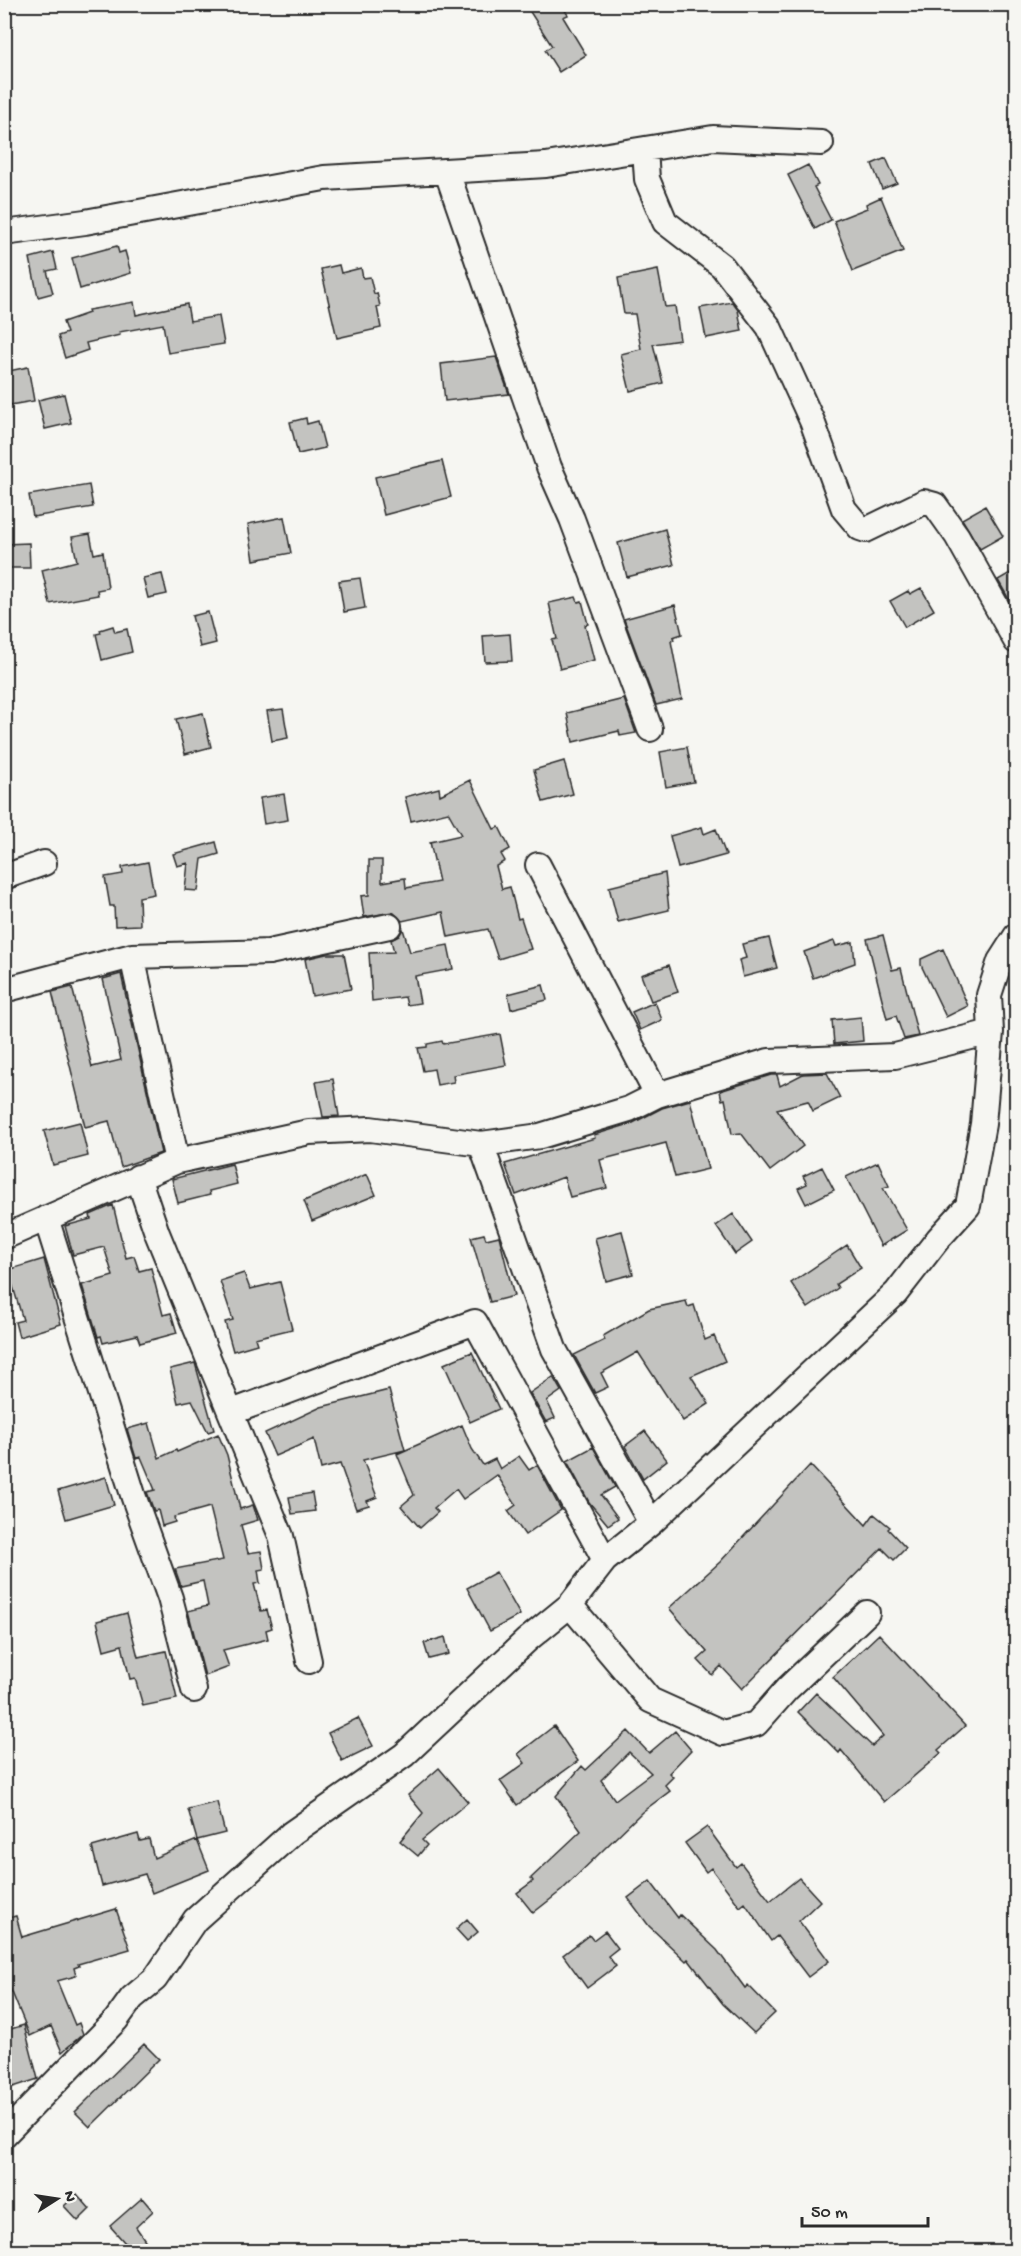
<svg xmlns="http://www.w3.org/2000/svg" width="1021" height="2256" font-family="'Gochi Hand',sans-serif">
<style>
.building{fill:#c3c3c0;stroke:#2b2b2b;stroke-width:1.5;fill-rule:evenodd}
.lines{fill:none;stroke-linecap:round;stroke-linejoin:round}
.minor-casing{stroke:#2b2b2b;stroke-width:28}
.minor{stroke:#f6f6f2;stroke-width:24}
</style>
<rect width="100%" height="100%" fill="#f6f6f2"/>
<filter id="ink" filterUnits="userSpaceOnUse"><feTurbulence type="fractalNoise" baseFrequency=".0167" numOctaves="2"/><feDisplacementMap in="SourceGraphic" scale="12" xChannelSelector="R" yChannelSelector="G"/><feConvolveMatrix kernelMatrix="1 2 1 2 8 2 1 2 1" color-interpolation-filters="sRGB"/></filter>
<g filter="url(#ink)">
<!-- building -->
<path class="building" d="M 525,4 L 561,4 L 568,15 L 563,17 L 586,55 L 559,72 L 545,50 L 552,46 Z
M 886,158 L 897,183 L 882,189 L 872,164 Z
M 808,165 L 818,185 L 814,187 L 831,220 L 815,229 L 788,175 Z
M 881,197 L 903,251 L 853,271 L 834,221 L 867,208 L 866,204 Z
M 117,246 L 119,253 L 125,251 L 131,273 L 80,289 L 72,258 Z
M 53,252 L 57,269 L 47,271 L 53,293 L 38,297 L 30,258 Z
M 339,265 L 341,273 L 361,268 L 363,278 L 370,277 L 374,294 L 377,293 L 380,306 L 377,307 L 381,328 L 337,338 L 321,269 Z
M 658,270 L 665,307 L 675,306 L 680,340 L 653,344 L 663,383 L 630,391 L 621,354 L 641,349 L 635,314 L 624,314 L 618,278 Z
M 134,302 L 136,315 L 187,304 L 190,321 L 219,316 L 224,344 L 168,353 L 163,324 L 119,332 L 120,335 L 86,343 L 88,350 L 65,358 L 58,336 L 67,333 L 63,322 L 89,313 L 88,310 Z
M 732,302 L 738,310 L 742,331 L 706,338 L 700,308 Z
M 496,357 L 509,394 L 445,401 L 441,364 Z
M 28,367 L 34,401 L 4,406 L 4,372 Z
M 64,394 L 71,423 L 45,429 L 38,400 Z
M 306,418 L 307,424 L 318,421 L 325,448 L 298,454 L 290,422 Z
M 442,461 L 451,497 L 384,515 L 375,477 Z
M 89,485 L 93,507 L 33,517 L 29,495 Z
M 985,506 L 1003,536 L 980,549 L 962,519 Z
M 284,517 L 291,553 L 254,560 L 248,524 Z
M 665,529 L 674,565 L 627,577 L 618,543 Z
M 90,534 L 94,554 L 103,552 L 108,588 L 97,590 L 98,595 L 50,604 L 42,570 L 77,561 L 72,537 Z
M 29,543 L 30,568 L 4,568 L 4,544 Z
M 1017,569 L 1017,613 L 998,580 Z
M 162,574 L 167,594 L 148,598 L 143,578 Z
M 360,578 L 365,608 L 344,612 L 339,581 Z
M 921,588 L 934,610 L 905,627 L 890,601 L 908,591 L 910,594 Z
M 576,597 L 578,602 L 582,601 L 588,624 L 585,625 L 594,660 L 560,669 L 552,640 L 557,639 L 549,603 Z
M 675,605 L 682,634 L 673,637 L 674,640 L 671,641 L 682,699 L 656,705 L 624,619 Z
M 208,612 L 216,643 L 200,647 L 192,616 Z
M 113,626 L 115,632 L 127,629 L 132,652 L 102,660 L 96,634 L 101,633 L 100,630 Z
M 510,634 L 512,661 L 485,662 L 483,636 Z
M 624,699 L 636,733 L 620,736 L 619,731 L 573,742 L 567,713 Z
M 283,709 L 288,738 L 272,741 L 267,711 Z
M 203,713 L 211,747 L 185,754 L 176,719 Z
M 687,747 L 694,782 L 666,787 L 660,752 Z
M 564,761 L 573,794 L 543,802 L 534,770 Z
M 470,780 L 494,829 L 499,827 L 510,849 L 501,854 L 505,861 L 496,866 L 502,889 L 510,887 L 518,919 L 521,918 L 531,949 L 498,959 L 488,929 L 448,937 L 443,912 L 402,921 L 393,912 L 364,917 L 361,896 L 369,895 L 369,860 L 382,860 L 382,882 L 405,878 L 406,888 L 439,882 L 430,842 L 461,835 L 448,812 L 411,821 L 405,797 L 439,788 L 440,795 Z
M 284,794 L 288,820 L 264,824 L 260,798 Z
M 702,827 L 704,834 L 716,829 L 726,855 L 678,868 L 670,836 Z
M 216,842 L 219,854 L 202,859 L 198,891 L 185,890 L 188,863 L 177,866 L 173,854 Z
M 148,862 L 154,894 L 139,897 L 140,925 L 115,926 L 114,906 L 110,906 L 105,877 L 123,874 L 122,867 Z
M 665,873 L 669,910 L 618,922 L 609,887 Z
M 403,929 L 410,952 L 448,945 L 453,969 L 415,976 L 420,1003 L 407,1005 L 405,997 L 372,1001 L 369,953 L 394,952 L 391,940 L 399,936 Z
M 883,935 L 892,970 L 901,968 L 918,1036 L 904,1039 L 896,1016 L 887,1019 L 867,939 Z
M 769,938 L 777,968 L 743,977 L 739,960 L 746,958 L 742,944 Z
M 834,941 L 836,946 L 853,942 L 855,963 L 813,978 L 804,952 Z
M 943,949 L 968,1006 L 946,1017 L 921,965 L 921,959 Z
M 326,954 L 344,954 L 351,989 L 312,996 L 305,959 Z
M 669,965 L 678,992 L 651,1001 L 641,975 Z
M 121,974 L 161,1153 L 121,1167 L 109,1121 L 85,1127 L 52,992 L 72,987 L 92,1067 L 121,1060 L 103,979 Z
M 543,985 L 547,1000 L 511,1009 L 508,994 Z
M 655,1002 L 662,1020 L 640,1030 L 632,1012 Z
M 861,1017 L 863,1041 L 834,1044 L 832,1020 Z
M 500,1034 L 506,1065 L 453,1075 L 454,1082 L 437,1085 L 434,1069 L 423,1071 L 418,1048 L 427,1047 L 427,1044 L 442,1041 L 443,1044 Z
M 827,1073 L 840,1098 L 813,1111 L 808,1101 L 777,1109 L 803,1146 L 770,1171 L 741,1133 L 732,1134 L 725,1099 L 722,1100 L 720,1091 L 771,1075 L 777,1075 L 780,1086 L 803,1074 Z
M 333,1079 L 339,1116 L 323,1117 L 316,1082 Z
M 690,1100 L 708,1169 L 675,1177 L 666,1143 L 600,1160 L 607,1188 L 570,1197 L 564,1177 L 516,1195 L 505,1164 L 595,1138 L 594,1135 L 633,1123 L 662,1108 Z
M 80,1122 L 88,1156 L 53,1165 L 44,1131 Z
M 878,1162 L 889,1186 L 883,1188 L 907,1230 L 881,1246 L 846,1177 Z
M 232,1164 L 237,1184 L 209,1191 L 210,1195 L 178,1203 L 172,1179 Z
M 822,1167 L 834,1190 L 806,1204 L 798,1188 L 807,1184 L 803,1176 Z
M 367,1174 L 376,1195 L 312,1221 L 304,1201 Z
M 113,1205 L 126,1258 L 134,1256 L 139,1271 L 151,1268 L 163,1315 L 171,1313 L 177,1333 L 140,1343 L 137,1335 L 103,1343 L 101,1336 L 98,1337 L 82,1285 L 113,1276 L 104,1247 L 73,1255 L 65,1226 L 91,1219 L 90,1215 Z
M 733,1214 L 752,1242 L 735,1254 L 716,1226 Z
M 622,1231 L 633,1274 L 606,1281 L 595,1238 Z
M 484,1234 L 486,1239 L 499,1236 L 514,1296 L 490,1302 L 471,1237 Z
M 847,1245 L 861,1268 L 836,1284 L 838,1288 L 808,1308 L 791,1283 Z
M 44,1259 L 61,1324 L 19,1337 L 15,1322 L 23,1320 L 8,1270 Z
M 244,1273 L 250,1289 L 280,1282 L 292,1329 L 255,1338 L 257,1344 L 233,1351 L 225,1322 L 233,1320 L 220,1281 Z
M 686,1301 L 688,1307 L 694,1305 L 705,1340 L 714,1336 L 725,1361 L 691,1376 L 709,1404 L 683,1421 L 638,1352 L 601,1373 L 608,1387 L 595,1393 L 574,1355 L 605,1340 L 603,1336 L 649,1309 Z
M 472,1352 L 499,1409 L 470,1422 L 444,1364 Z
M 195,1363 L 214,1430 L 208,1432 L 192,1400 L 178,1403 L 170,1369 Z
M 553,1377 L 561,1391 L 547,1401 L 555,1418 L 546,1422 L 530,1393 Z
M 389,1390 L 405,1450 L 363,1460 L 377,1497 L 367,1501 L 369,1505 L 356,1509 L 340,1464 L 321,1469 L 314,1439 L 275,1456 L 265,1433 L 321,1407 Z
M 149,1423 L 159,1458 L 176,1450 L 177,1452 L 218,1434 L 227,1455 L 240,1509 L 253,1505 L 258,1520 L 241,1525 L 248,1553 L 261,1551 L 264,1569 L 258,1570 L 260,1583 L 254,1584 L 261,1611 L 267,1610 L 272,1628 L 266,1630 L 268,1639 L 223,1650 L 229,1667 L 205,1676 L 188,1611 L 208,1606 L 203,1581 L 181,1586 L 175,1569 L 223,1560 L 210,1507 L 174,1517 L 175,1522 L 162,1526 L 158,1510 L 154,1511 L 147,1492 L 155,1490 L 141,1457 L 136,1458 L 127,1429 Z
M 462,1425 L 472,1449 L 483,1465 L 495,1459 L 500,1469 L 519,1456 L 529,1470 L 537,1465 L 561,1510 L 525,1535 L 508,1511 L 516,1505 L 497,1475 L 463,1499 L 456,1489 L 434,1508 L 438,1512 L 420,1528 L 401,1506 L 414,1495 L 397,1454 Z
M 645,1431 L 667,1460 L 643,1479 L 625,1446 Z
M 593,1447 L 615,1487 L 601,1495 L 618,1518 L 608,1525 L 589,1502 L 567,1461 Z
M 810,1465 L 866,1525 L 874,1514 L 890,1527 L 888,1529 L 906,1548 L 894,1560 L 882,1548 L 742,1689 L 721,1666 L 712,1675 L 698,1660 L 707,1652 L 669,1608 L 720,1562 Z
M 106,1477 L 114,1505 L 66,1519 L 58,1491 Z
M 312,1493 L 315,1511 L 292,1514 L 289,1497 Z
M 496,1572 L 520,1615 L 490,1631 L 467,1588 Z
M 127,1613 L 138,1657 L 166,1651 L 177,1699 L 143,1706 L 135,1678 L 130,1679 L 122,1645 L 104,1650 L 97,1621 Z
M 879,1634 L 965,1726 L 938,1750 L 941,1753 L 884,1802 L 841,1750 L 839,1753 L 798,1712 L 816,1693 L 872,1746 L 883,1736 L 833,1677 Z
M 445,1637 L 449,1654 L 429,1659 L 424,1643 Z
M 358,1718 L 373,1746 L 342,1761 L 328,1733 Z
M 554,1726 L 578,1761 L 517,1805 L 500,1781 L 525,1763 L 518,1754 Z
M 628,1731 L 649,1753 L 675,1731 L 691,1750 L 669,1773 L 673,1777 L 665,1785 L 670,1791 L 642,1812 L 561,1891 L 533,1913 L 517,1893 L 533,1881 L 531,1878 L 581,1831 L 556,1796 L 582,1766 L 586,1770 ZM 629,1752 L 651,1773 L 615,1800 L 601,1780 Z
M 439,1768 L 468,1802 L 422,1840 L 427,1845 L 418,1856 L 400,1841 L 423,1813 L 408,1795 Z
M 217,1802 L 225,1833 L 197,1840 L 188,1809 Z
M 707,1827 L 736,1867 L 741,1863 L 770,1901 L 799,1878 L 820,1901 L 799,1921 L 829,1961 L 808,1977 L 777,1936 L 771,1941 L 745,1903 L 740,1907 L 711,1868 L 706,1872 L 685,1843 Z
M 138,1834 L 140,1841 L 149,1839 L 154,1858 L 197,1840 L 209,1870 L 152,1893 L 145,1874 L 102,1886 L 92,1847 Z
M 650,1881 L 678,1918 L 680,1915 L 717,1950 L 745,1988 L 748,1985 L 775,2013 L 754,2033 L 723,2004 L 688,1959 L 686,1961 L 649,1926 L 628,1898 Z
M 116,1909 L 130,1949 L 78,1964 L 79,1966 L 74,1968 L 76,1976 L 57,1981 L 75,2025 L 79,2023 L 83,2034 L 62,2052 L 51,2026 L 30,2036 L 4,1973 L 4,1919 L 16,1916 L 22,1937 Z
M 467,1919 L 478,1932 L 467,1941 L 456,1929 Z
M 605,1931 L 618,1948 L 608,1956 L 616,1966 L 587,1988 L 563,1955 L 589,1935 L 593,1940 Z
M 24,2025 L 38,2079 L 4,2090 L 4,2031 Z
M 144,2044 L 159,2059 L 90,2127 L 75,2112 Z
M 77,2194 L 90,2209 L 78,2221 L 64,2206 Z
M 142,2198 L 153,2211 L 136,2227 L 153,2252 L 133,2252 L 110,2226 Z"/>
<g class="lines">
<defs>
<path id="minor" d="M 645,149 L 647,179 L 665,222 L 722,266 L 769,327 L 812,421 L 844,509 L 860,528 L 866,530 L 924,502 L 935,505 L 957,536 L 1016,641
M 447,172 L 549,467 L 572,519 L 650,729
M 4,233 L 85,222 L 324,178 L 546,165 L 713,138 L 821,143
M 538,865 L 657,1095
M 4,877 L 44,863
M 132,956 L 177,1161
M 4,990 L 132,956 L 269,952 L 389,926
M 481,1144 L 554,1349 L 651,1523
M 138,1177 L 157,1233 L 281,1536 L 309,1661
M 46,1218 L 134,1498 L 170,1598 L 194,1690
M 4,1237 L 177,1161 L 309,1132 L 370,1129 L 481,1144 L 540,1136 L 629,1109 L 657,1095 L 769,1061 L 895,1056 L 991,1032
M 232,1412 L 475,1322 L 605,1560
M 570,1605 L 650,1700 L 723,1733 L 756,1724 L 787,1689 L 867,1613
M 4,2135 L 116,2020 L 132,1998 L 155,1979 L 195,1920 L 292,1833 L 404,1755 L 527,1640 L 570,1605 L 605,1560 L 651,1523 L 896,1293 L 938,1239 L 968,1206 L 983,1124 L 991,1032 L 989,995 L 1000,961 L 1016,936"/>
</defs>
<!-- minor casing -->
<use href="#minor" class="minor-casing"/>
<!-- minor -->
<use href="#minor" class="minor"/>
</g>
</g>
<!-- margin -->
<rect width="1021" height="2256" fill="none" stroke="#f6f6f2" stroke-width="24"/>
<rect x="12" y="12" width="997" height="2232" fill="none" stroke="#2b2b2b" stroke-width="2" filter="url(#ink)"/>
<!-- north arrow -->
<g transform="translate(57 2199) rotate(78)" stroke="#f6f6f2" stroke-width="4.5" paint-order="stroke">
<path d="M0-4.5L10 22L0 15L-10 22Z" fill="#2b2b2b"/>
<text y="-9" font-size="16" font-weight="bold" text-anchor="middle" fill="#2b2b2b">N</text>
</g>
<!-- scale -->
<path d="M802 2217v9h126v-9" fill="none" stroke="#2b2b2b" stroke-width="3"/>
<text x="811" y="2217" font-size="18" fill="#2b2b2b" stroke="#f6f6f2" stroke-width="4.5" paint-order="stroke">50 m</text>
</svg>
